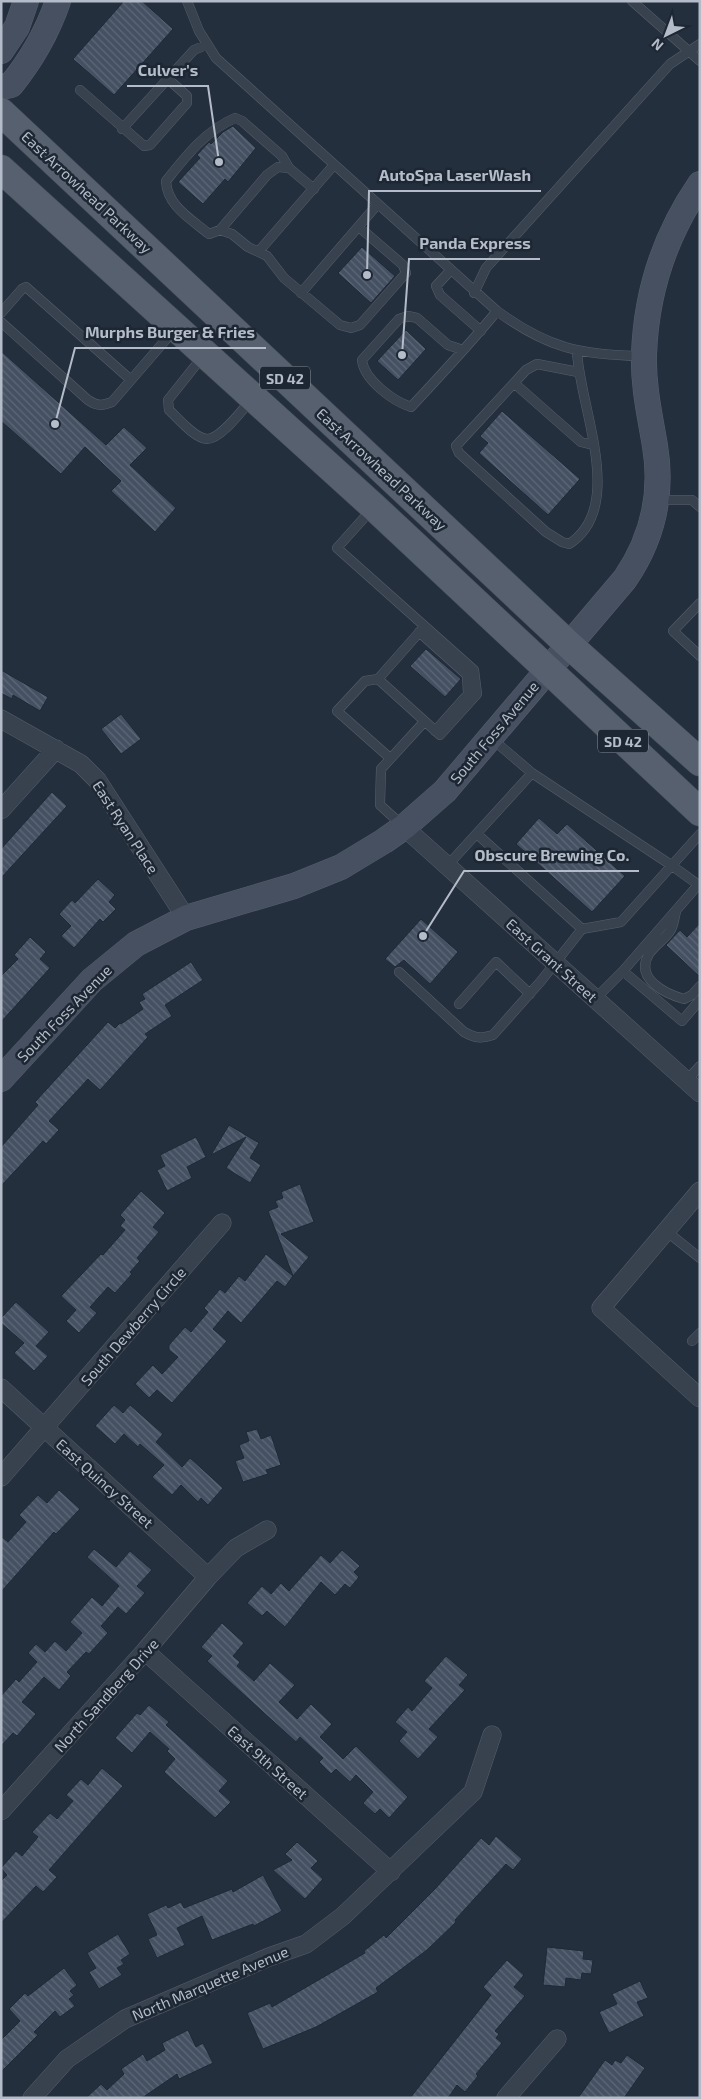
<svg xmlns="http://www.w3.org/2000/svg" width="701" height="2099" font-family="'Exo 2',sans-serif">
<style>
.building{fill:url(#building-back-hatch);stroke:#1f2835}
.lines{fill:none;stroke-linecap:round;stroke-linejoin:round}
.lane-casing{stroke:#565f6c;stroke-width:10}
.street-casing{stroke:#565f6c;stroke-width:19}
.secondary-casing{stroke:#565f6c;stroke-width:26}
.primary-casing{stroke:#414a57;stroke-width:29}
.lane{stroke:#38414e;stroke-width:9}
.street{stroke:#38414e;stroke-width:18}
.secondary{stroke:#465061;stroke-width:25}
.primary{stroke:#56606e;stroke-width:28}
.labels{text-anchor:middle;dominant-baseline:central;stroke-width:5;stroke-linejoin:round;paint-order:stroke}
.shield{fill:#1d2633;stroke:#878f9c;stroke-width:1}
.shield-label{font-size:14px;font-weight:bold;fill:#b4bcc9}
.street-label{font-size:15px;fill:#b4bcc9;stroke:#1d2633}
.leader{fill:none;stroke:#b4bcc9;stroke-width:2}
.callout-dot{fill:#b4bcc9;stroke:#1d2633;stroke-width:2}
.callout-label{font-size:16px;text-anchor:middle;font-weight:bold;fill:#b4bcc9;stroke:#1d2633;stroke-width:5;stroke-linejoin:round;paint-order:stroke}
</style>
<defs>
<pattern id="building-back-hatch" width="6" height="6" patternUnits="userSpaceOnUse" patternTransform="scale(1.25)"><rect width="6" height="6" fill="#455162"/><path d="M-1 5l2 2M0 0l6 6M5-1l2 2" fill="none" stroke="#5d6877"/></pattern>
</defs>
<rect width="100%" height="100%" fill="#242f3e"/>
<!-- building -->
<path class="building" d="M 124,1 L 142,1 L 173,29 L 114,95 L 73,59 Z
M 233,126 L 256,148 L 228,182 L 225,179 L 203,204 L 178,182 L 200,158 L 197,155 L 209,142 L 211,144 L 223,132 Z
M 362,247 L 395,276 L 371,303 L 338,273 Z
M 406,330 L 426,349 L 398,380 L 377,361 Z
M 1,351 L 106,445 L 124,427 L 147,448 L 130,465 L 176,508 L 155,532 L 111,491 L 121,481 L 85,447 L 61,474 L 1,421 Z
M 502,411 L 580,479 L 548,515 L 479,453 L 488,443 L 480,436 Z
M 426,649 L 461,679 L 445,697 L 410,666 Z
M 1,670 L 48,697 L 40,711 L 13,695 L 12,699 L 1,693 Z
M 121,714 L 141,739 L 121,754 L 101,729 Z
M 52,792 L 67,806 L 1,878 L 1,849 Z
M 539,818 L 557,834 L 567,824 L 625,876 L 592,912 L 516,844 Z
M 98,879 L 115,895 L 109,902 L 116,909 L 103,922 L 100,919 L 74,948 L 61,936 L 71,926 L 59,914 L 72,900 L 75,903 Z
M 421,919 L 458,952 L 430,984 L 404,960 L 395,967 L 385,959 Z
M 700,923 L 700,977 L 666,945 L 680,930 L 687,937 Z
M 30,937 L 46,952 L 40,959 L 50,968 L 1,1022 L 1,976 L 18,959 L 14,955 Z
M 191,962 L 203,980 L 165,1005 L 172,1016 L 145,1034 L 148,1037 L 100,1090 L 88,1079 L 49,1121 L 59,1130 L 46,1144 L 43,1141 L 1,1186 L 1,1147 L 38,1105 L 35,1102 L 108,1022 L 115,1028 L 120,1023 L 121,1024 L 143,1009 L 139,1002 L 145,999 L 142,994 Z
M 229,1125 L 259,1143 L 250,1158 L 261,1165 L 250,1183 L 226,1168 L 246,1137 L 211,1155 Z
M 196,1137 L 206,1157 L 187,1167 L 192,1178 L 167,1191 L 157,1170 L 165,1166 L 160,1155 Z
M 300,1184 L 314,1222 L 281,1234 L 309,1257 L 293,1276 L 268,1211 L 278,1207 L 275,1201 L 283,1198 L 281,1192 Z
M 141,1191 L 165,1213 L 153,1227 L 159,1232 L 137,1258 L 140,1261 L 130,1272 L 132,1274 L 115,1293 L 108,1287 L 90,1307 L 97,1313 L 79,1333 L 66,1321 L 76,1310 L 61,1296 L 101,1254 L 103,1255 L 125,1230 L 120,1226 L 125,1220 L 120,1215 Z
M 266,1254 L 293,1276 L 285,1287 L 277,1281 L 241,1323 L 228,1311 L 213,1329 L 227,1341 L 172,1403 L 157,1390 L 149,1398 L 135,1384 L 153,1365 L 162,1374 L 178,1357 L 169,1350 L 169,1345 L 185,1327 L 191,1332 L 208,1312 L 204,1308 L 220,1289 L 225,1293 L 239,1276 L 245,1281 Z
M 16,1302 L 49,1332 L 36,1346 L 48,1356 L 34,1371 L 14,1353 L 24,1343 L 1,1323 L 1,1318 Z
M 114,1405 L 123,1413 L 130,1405 L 163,1434 L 156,1442 L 182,1467 L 190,1458 L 223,1488 L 208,1505 L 201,1498 L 198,1502 L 181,1485 L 172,1495 L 152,1477 L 164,1465 L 140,1444 L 138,1447 L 124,1434 L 115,1444 L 95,1426 Z
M 257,1429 L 261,1439 L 271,1435 L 281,1465 L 266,1470 L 268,1474 L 243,1482 L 235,1461 L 244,1458 L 239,1445 L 249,1441 L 246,1432 Z
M 59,1490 L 80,1509 L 56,1534 L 54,1532 L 1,1592 L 1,1536 L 8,1542 L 26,1522 L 19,1515 L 38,1495 L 47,1503 Z
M 94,1549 L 116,1567 L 130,1551 L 152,1570 L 137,1586 L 145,1593 L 126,1614 L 118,1607 L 101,1626 L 108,1633 L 89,1654 L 86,1652 L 67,1672 L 71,1676 L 59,1690 L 44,1677 L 22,1702 L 36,1714 L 17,1736 L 13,1733 L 1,1746 L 1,1696 L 16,1679 L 19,1682 L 37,1662 L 28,1653 L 36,1644 L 45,1652 L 55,1641 L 66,1651 L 82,1633 L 70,1622 L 92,1597 L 102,1606 L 119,1586 L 87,1557 Z
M 342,1550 L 360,1566 L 354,1572 L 359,1577 L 350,1588 L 345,1584 L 335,1595 L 321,1582 L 285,1627 L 267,1611 L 262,1616 L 247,1603 L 262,1586 L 271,1594 L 281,1583 L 289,1591 L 321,1555 L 330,1563 Z
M 222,1623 L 244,1643 L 233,1656 L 240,1662 L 237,1666 L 254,1681 L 270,1663 L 295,1685 L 279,1702 L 297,1719 L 311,1704 L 332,1724 L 320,1737 L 343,1759 L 356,1746 L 408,1797 L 389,1818 L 380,1809 L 375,1814 L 363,1803 L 373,1792 L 356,1775 L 350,1782 L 336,1769 L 331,1774 L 319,1762 L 323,1758 L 300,1737 L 296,1742 L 207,1661 L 212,1656 L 201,1647 Z
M 446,1656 L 468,1675 L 459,1685 L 465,1690 L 429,1729 L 438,1737 L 418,1759 L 399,1741 L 407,1732 L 395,1722 L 408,1707 L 412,1711 L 432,1688 L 424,1681 Z
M 149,1705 L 169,1722 L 166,1725 L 228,1781 L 219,1791 L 231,1802 L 215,1818 L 164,1772 L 175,1759 L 167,1751 L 169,1749 L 150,1732 L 132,1753 L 115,1738 L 137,1713 L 140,1715 Z
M 102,1768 L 123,1786 L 49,1870 L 57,1877 L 43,1892 L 36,1886 L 1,1923 L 1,1881 L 7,1875 L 1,1868 L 16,1851 L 22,1856 L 38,1837 L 32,1832 L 50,1813 L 57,1819 L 73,1801 L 66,1795 L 81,1779 L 88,1785 Z
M 496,1836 L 522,1859 L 513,1870 L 506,1864 L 455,1920 L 456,1922 L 427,1950 L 376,1988 L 378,1992 L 316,2027 L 263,2049 L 247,2013 L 270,2003 L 272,2007 L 365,1953 L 364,1951 L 384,1935 L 386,1938 L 435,1889 L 481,1838 L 489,1845 Z
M 297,1842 L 318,1861 L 311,1868 L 323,1879 L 305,1899 L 273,1870 L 292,1860 L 285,1854 Z
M 263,1875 L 282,1911 L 254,1926 L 253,1924 L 212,1940 L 202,1916 L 177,1928 L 185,1945 L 157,1958 L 148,1939 L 157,1935 L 147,1914 L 166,1905 L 168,1908 L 181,1902 L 184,1908 L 232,1889 L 233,1892 Z
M 118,1934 L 130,1954 L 121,1960 L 124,1964 L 117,1968 L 122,1975 L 99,1989 L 89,1972 L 96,1968 L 87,1953 Z
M 547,1947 L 584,1951 L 583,1959 L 593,1960 L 591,1974 L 582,1973 L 581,1980 L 566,1978 L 565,1987 L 543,1985 Z
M 507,1960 L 524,1975 L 514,1987 L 525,1996 L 495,2031 L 499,2034 L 496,2038 L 502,2043 L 476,2074 L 478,2076 L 465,2092 L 457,2085 L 448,2098 L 410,2098 L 491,1995 L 483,1987 Z
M 64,1968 L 77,1985 L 70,1991 L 74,1995 L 69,1999 L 75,2006 L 60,2017 L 55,2011 L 34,2032 L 38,2035 L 1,2072 L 1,2040 L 20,2021 L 9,2009 L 25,1993 L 28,1996 Z
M 640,1981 L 648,1998 L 637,2002 L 644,2016 L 609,2033 L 599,2012 L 617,2004 L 612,1994 Z
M 188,2030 L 196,2047 L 203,2043 L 213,2063 L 179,2079 L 177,2074 L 142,2098 L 86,2098 L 101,2084 L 107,2090 L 124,2074 L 121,2069 L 143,2054 L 147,2061 L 165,2050 L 162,2043 Z
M 627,2055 L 645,2068 L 624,2098 L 578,2098 L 605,2060 L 612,2065 L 615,2060 L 621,2063 Z"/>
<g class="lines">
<defs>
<path id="lane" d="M 187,1 L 199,31 L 216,58 L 497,311 C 548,348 580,355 641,356
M 632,1 L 700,61
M 80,90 L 144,146 L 150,145 L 187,103 L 187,96 L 168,79
M 122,129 L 194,50 L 206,45
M 289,168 L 282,156 L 242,121 L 235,118 C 205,131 186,156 166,181 C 167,206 191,219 209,234 L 220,230 L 267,175 L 278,167 L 289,168 L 314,189
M 220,230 L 232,234 L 248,247 L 267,256 L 284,278 L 340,325 L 351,328 L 360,325 L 406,273 L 403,265 L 359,227
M 259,251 L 333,166
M 450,271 L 436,286 L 440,295 L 481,331
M 301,293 L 377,205
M 474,293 L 486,268 L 670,64 L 700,44
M 1,313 L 22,289 L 26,287 L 131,380
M 1,322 L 88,400 C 97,406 102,406 112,402 L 175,329
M 463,350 L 448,345 L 417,318 L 408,316 L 399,319 L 362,360 C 364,380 393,401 411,407 C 440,376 470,344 497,311
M 577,351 C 579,406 627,507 569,544 L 562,542 L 546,532 L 459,453 L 456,446 L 526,370 L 537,364 L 578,372
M 203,356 L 168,400 L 169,410 C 178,418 194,438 207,439 C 221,439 242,410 251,400
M 514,383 L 581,442 L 593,445
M 658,500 L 692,500 L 700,507
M 372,509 L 337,548 L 474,670 L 477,694 L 440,735 L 378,679
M 700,603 L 673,631 L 700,656
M 419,632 L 467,675 L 468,694 L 435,731
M 491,738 L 532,773 L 671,865 L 700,886
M 390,758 L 337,711 L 365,681 L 378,679 L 424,627
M 402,825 L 380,805 L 381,769 L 424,722
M 477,834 L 582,929
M 447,866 L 532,773
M 676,912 C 674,918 674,926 670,931 C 665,939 655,945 649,954 C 634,979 666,994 684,999 L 692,995 L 700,986
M 623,971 L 682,1021 L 700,1000
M 399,972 L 464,1032 C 475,1038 481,1039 493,1035 L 541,981 L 582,929 L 621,922 L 700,834
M 595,999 L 623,971 L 698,885
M 459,1004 L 496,962 L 530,994
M 686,1081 L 700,1066
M 666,1231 L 700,1258
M 692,1341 L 700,1333"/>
<path id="street" d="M 1,719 L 81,764 L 97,780 L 186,918
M 1,810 L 56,749
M 404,827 L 700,1093
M 700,1191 L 601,1308 L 700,1398
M 1,1388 L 208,1577
M 1,1477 L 222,1223
M 145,1651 L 391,1872
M 1,1811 L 145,1651 L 208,1577 L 236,1548 L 267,1530
M 32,2098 L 67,2059 L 125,2019 L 269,1957 L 306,1944 L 343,1916 L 473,1792 L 492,1735
M 506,2098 L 557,2039"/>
<path id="secondary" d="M 1,51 L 17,27 L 26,1
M 1,87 L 11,85 C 32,59 47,33 58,1
M 1,1079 L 92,980 L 136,944 L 186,918 L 294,886 L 341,867 L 384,841 L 404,827 L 445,791 L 625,579 C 653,538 663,494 655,446 C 650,416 643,386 644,355 C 646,293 665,235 700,184"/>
<path id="primary" d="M 1,112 L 569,645 L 700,762
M 1,169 L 374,507 L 700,812"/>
</defs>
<!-- lane casing -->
<use href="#lane" class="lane-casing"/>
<!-- street casing -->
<use href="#street" class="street-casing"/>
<!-- secondary casing -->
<use href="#secondary" class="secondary-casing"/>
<!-- primary casing -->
<use href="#primary" class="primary-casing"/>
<!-- lane -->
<use href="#lane" class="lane"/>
<!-- street -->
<use href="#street" class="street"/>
<!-- secondary -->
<use href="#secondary" class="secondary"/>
<!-- primary -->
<use href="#primary" class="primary"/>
</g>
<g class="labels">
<!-- shield labels -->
<g class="shield">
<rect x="260" y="366.5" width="50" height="23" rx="4"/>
<rect x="598" y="729.5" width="50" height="23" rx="4"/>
</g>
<g class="shield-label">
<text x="285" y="378">SD 42</text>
<text x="623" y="741">SD 42</text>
</g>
<!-- street labels -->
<g class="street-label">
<text transform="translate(87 192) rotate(43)">East Arrowhead Parkway</text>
<text transform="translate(382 469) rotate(43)">East Arrowhead Parkway</text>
<text transform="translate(494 732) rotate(-50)">South Foss Avenue</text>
<text transform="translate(126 827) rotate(57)">East Ryan Place</text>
<text transform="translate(552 960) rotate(42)">East Grant Street</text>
<text transform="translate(64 1013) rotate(-46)">South Foss Avenue</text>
<text transform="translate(133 1326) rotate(-49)">South Dewberry Circle</text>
<text transform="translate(105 1483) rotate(42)">East Quincy Street</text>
<text transform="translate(106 1695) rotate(-48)">North Sandberg Drive</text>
<text transform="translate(268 1762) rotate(42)">East 9th Street</text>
<text transform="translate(210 1983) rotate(-23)">North Marquette Avenue</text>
</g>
</g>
<!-- callouts -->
<path class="leader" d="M219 162L208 86H127M367 275L369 191H541M402 355L409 259H540M55 424L75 348H266M423 936L464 871H639"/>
<g class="callout-dot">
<circle cx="219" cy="162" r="5"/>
<circle cx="367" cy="275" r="5"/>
<circle cx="402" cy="355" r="5"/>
<circle cx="55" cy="424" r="5"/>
<circle cx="423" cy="936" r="5"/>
</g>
<g class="callout-label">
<text x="168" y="76">Culver's</text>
<text x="455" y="181">AutoSpa LaserWash</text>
<text x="475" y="249">Panda Express</text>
<text x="170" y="338">Murphs Burger &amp; Fries</text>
<text x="552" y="861">Obscure Brewing Co.</text>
</g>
<!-- border -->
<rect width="701" height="2099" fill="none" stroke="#b4bcc9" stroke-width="5"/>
<!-- north arrow -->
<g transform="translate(666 35) rotate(222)" stroke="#1d2633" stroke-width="4" paint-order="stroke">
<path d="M0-4L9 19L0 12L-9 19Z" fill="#b4bcc9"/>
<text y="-8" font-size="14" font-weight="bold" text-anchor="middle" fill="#b4bcc9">N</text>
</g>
</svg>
